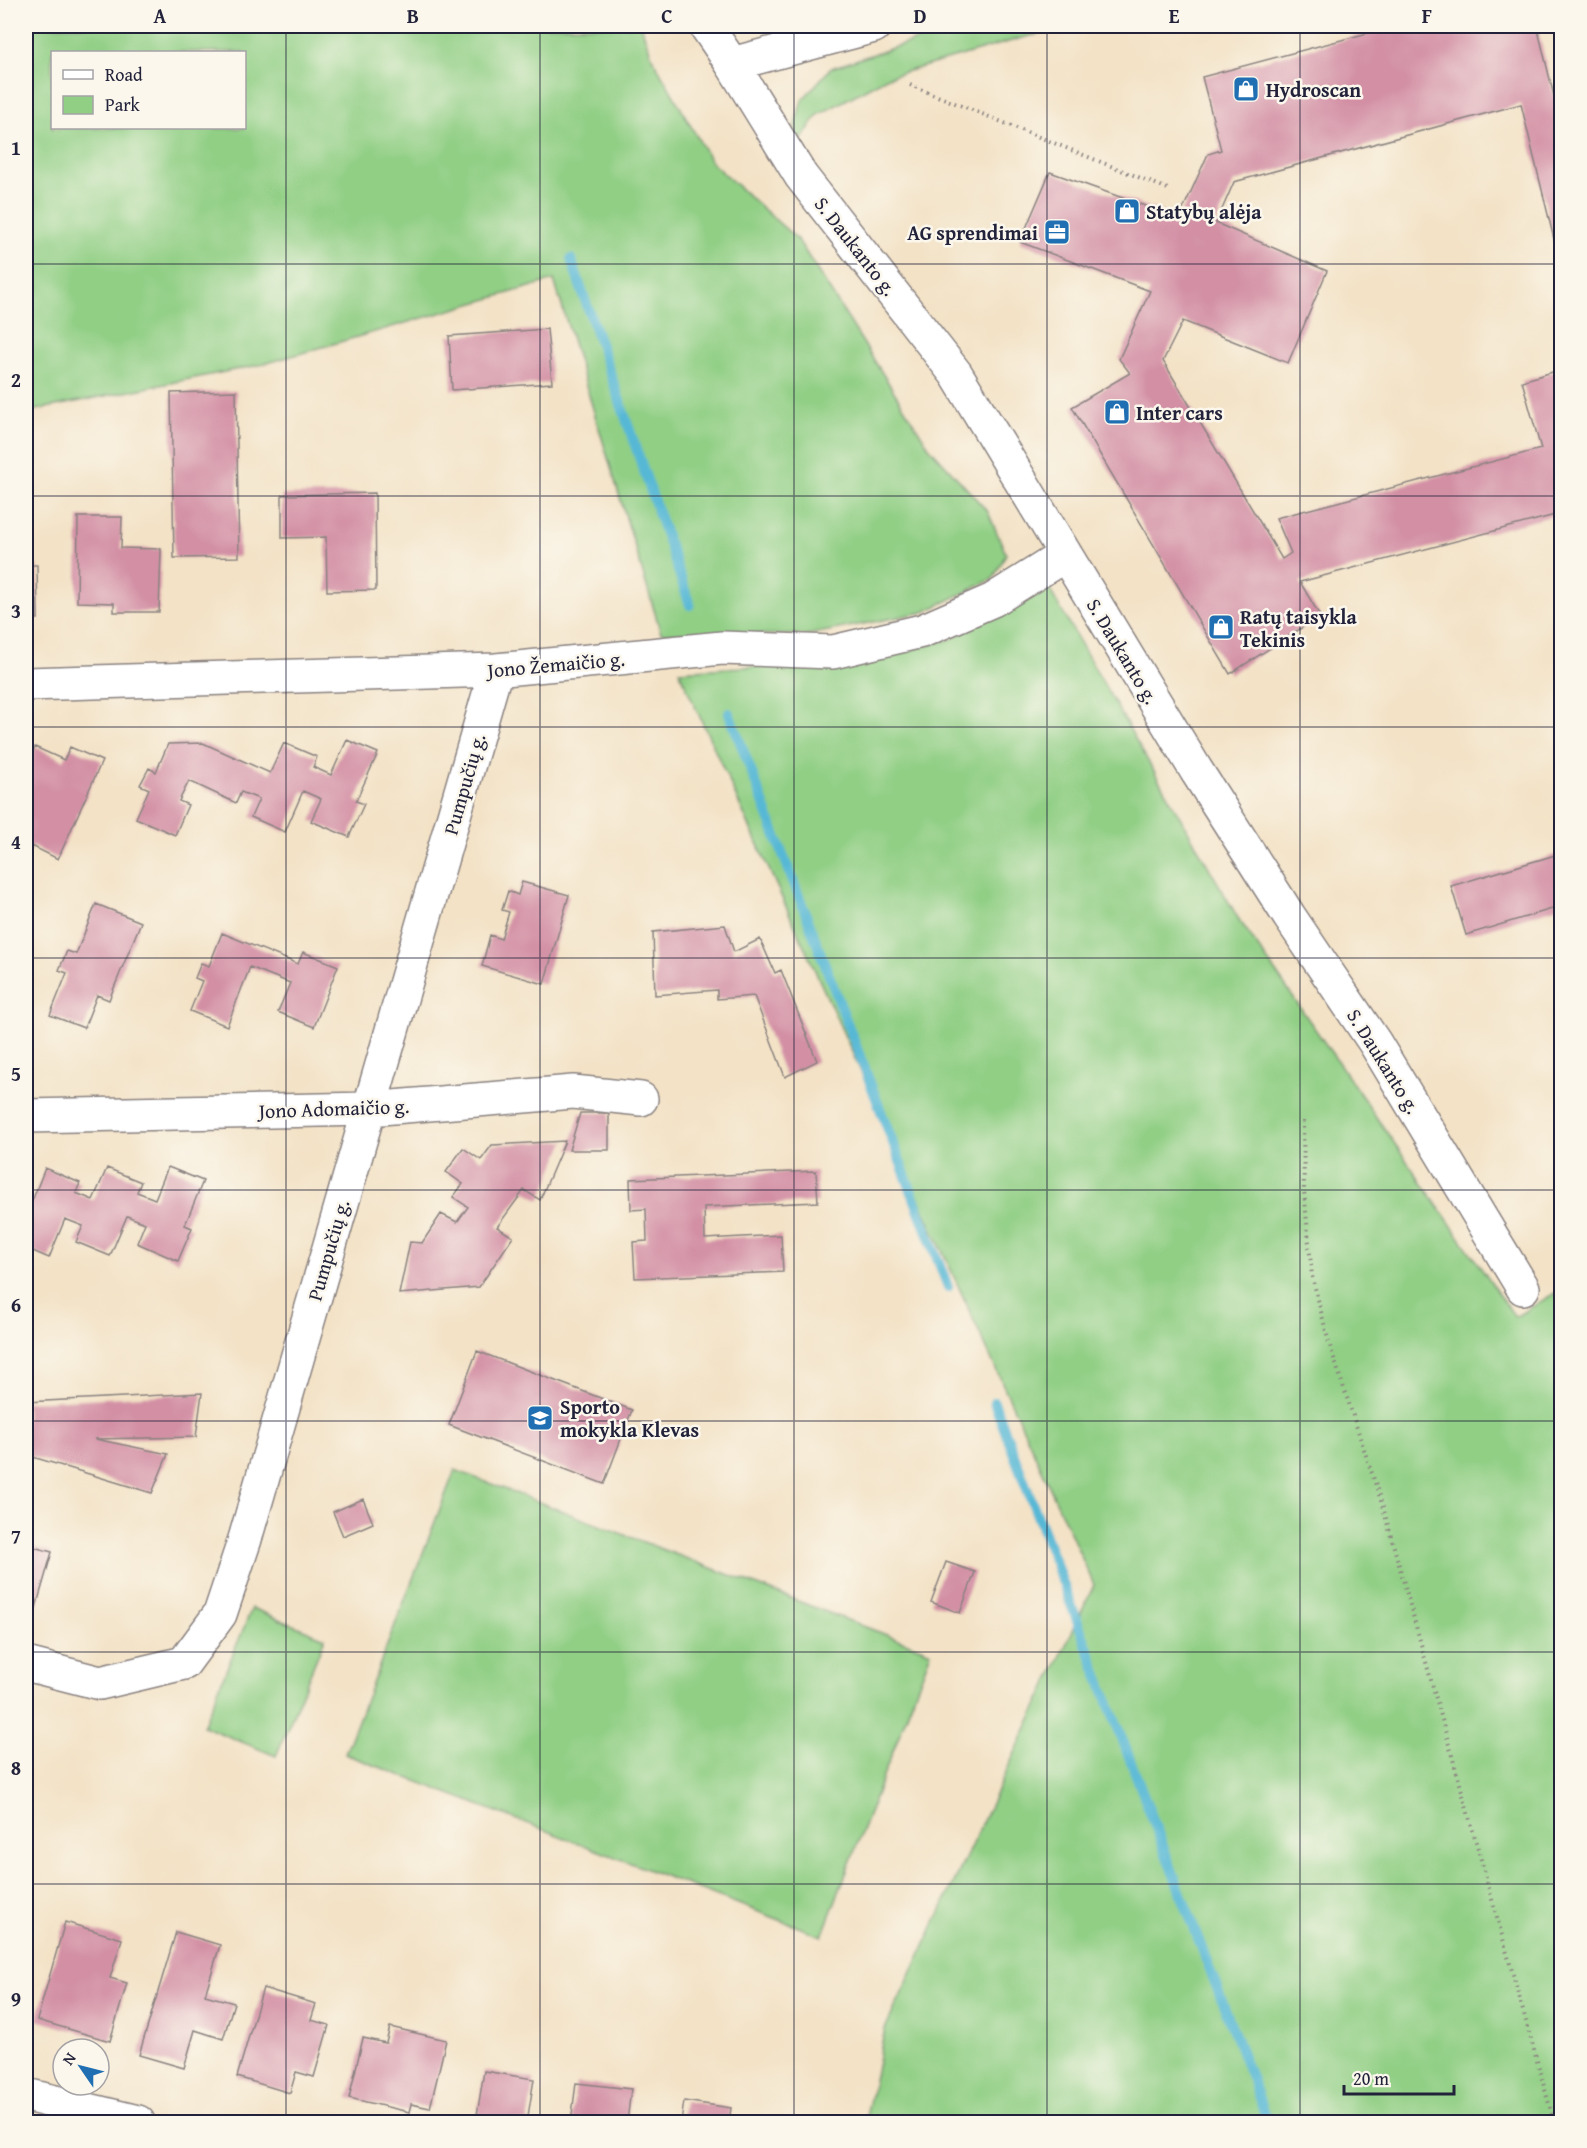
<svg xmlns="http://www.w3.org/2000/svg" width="1587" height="2148" font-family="'Gentium Book Plus',serif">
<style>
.green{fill:#91cf85;stroke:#5a7860;stroke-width:1.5;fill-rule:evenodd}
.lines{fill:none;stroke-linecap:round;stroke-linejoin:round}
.stream{stroke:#57b8d5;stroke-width:10}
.building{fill:#d390a5}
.minor-casing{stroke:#8a8280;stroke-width:36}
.major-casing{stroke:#8a8280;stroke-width:36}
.path{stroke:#8a8280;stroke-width:4;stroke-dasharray:1.5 4.5;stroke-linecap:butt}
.minor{stroke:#fff;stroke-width:33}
.major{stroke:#fff;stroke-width:33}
.grid{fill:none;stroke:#22223b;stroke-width:1.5;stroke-opacity:0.55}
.labels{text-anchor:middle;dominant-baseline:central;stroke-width:5;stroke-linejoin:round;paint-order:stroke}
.poi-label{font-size:20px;font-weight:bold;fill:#22223b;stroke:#fbf7ec;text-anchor:start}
.street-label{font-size:20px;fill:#22223b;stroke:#fbf7ec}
.neatline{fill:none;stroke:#22223b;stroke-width:2}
.grid-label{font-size:20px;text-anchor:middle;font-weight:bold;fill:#22223b}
</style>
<rect width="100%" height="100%" fill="#fbf7ec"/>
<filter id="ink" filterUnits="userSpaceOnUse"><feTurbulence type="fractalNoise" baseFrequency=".0167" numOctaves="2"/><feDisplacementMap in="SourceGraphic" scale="12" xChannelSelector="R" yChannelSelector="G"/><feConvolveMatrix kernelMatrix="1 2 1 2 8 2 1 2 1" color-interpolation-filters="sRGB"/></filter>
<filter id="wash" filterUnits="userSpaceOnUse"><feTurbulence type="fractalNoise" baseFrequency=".008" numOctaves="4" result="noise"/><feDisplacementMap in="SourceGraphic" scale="24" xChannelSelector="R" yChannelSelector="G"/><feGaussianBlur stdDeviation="1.35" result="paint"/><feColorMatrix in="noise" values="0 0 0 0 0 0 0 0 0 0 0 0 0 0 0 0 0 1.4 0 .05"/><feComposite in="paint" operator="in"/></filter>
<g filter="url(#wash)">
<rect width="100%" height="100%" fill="#f3e2c6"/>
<!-- green -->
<path class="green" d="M 26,26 L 641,26 L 653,59 L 712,163 L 798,240 L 929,447 L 988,512 L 1006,554 L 993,579 L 924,612 L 808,635 L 661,633 L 554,280 L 264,364 L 26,412 ZM 52,52 L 244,52 L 244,128 L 52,128 Z
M 960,26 L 1078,26 L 1079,27 L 1029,36 L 888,77 L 818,115 L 797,146 L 795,125 L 802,100 L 831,68 Z
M 1047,585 L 1238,918 L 1515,1317 L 1555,1293 L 1562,1303 L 1561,2122 L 865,2122 L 885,2029 L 1094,1585 L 679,671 L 875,659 L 951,639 Z
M 455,1470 L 931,1652 L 822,1936 L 345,1754 Z
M 252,1608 L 325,1638 L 276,1756 L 203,1726 Z"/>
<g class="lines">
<!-- stream -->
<path class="stream" d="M 571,259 L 690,605
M 729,713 L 948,1287
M 994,1402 L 1268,2122"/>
</g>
<g id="blocks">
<!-- building -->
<path class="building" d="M 1394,26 L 1537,26 L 1554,96 L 1562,94 L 1562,272 L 1521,104 L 1234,182 L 1216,223 L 1327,271 L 1288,363 L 1183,321 L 1163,361 L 1282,559 L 1291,553 L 1276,518 L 1541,449 L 1522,381 L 1556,371 L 1562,391 L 1562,521 L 1559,514 L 1300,582 L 1320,616 L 1230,674 L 1072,407 L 1130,373 L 1119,359 L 1150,291 L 1020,242 L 1050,172 L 1179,218 L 1208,154 L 1221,150 L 1202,77 Z
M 547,329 L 552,383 L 452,390 L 449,336 Z
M 236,391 L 239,557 L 174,558 L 171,393 Z
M 375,493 L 376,590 L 327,591 L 326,537 L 282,538 L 282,495 Z
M 78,517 L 122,517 L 121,548 L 161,549 L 159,612 L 114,612 L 114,603 L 77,602 Z
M 26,565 L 37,565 L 38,619 L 26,619 Z
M 347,740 L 378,753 L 356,801 L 364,804 L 349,837 L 311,821 L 321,799 L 303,791 L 285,832 L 251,817 L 259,799 L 241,792 L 236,803 L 189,781 L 179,801 L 188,805 L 175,835 L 136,818 L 149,789 L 140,785 L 149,768 L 156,772 L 168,744 L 203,743 L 270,773 L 284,743 L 317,757 L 313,767 L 331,775 Z
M 35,747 L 64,760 L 70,747 L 102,761 L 58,859 L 32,846 L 26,860 L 26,767 Z
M 1562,853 L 1562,906 L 1466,935 L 1451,886 Z
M 522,882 L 569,895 L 544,984 L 482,966 L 490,935 L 501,939 L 509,912 L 502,910 L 508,891 L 518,895 Z
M 96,904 L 141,922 L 109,1000 L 97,995 L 84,1028 L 50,1015 L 67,973 L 59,970 L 67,951 L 76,954 Z
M 725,925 L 734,952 L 760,939 L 775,973 L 781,970 L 817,1061 L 785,1077 L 754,996 L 717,999 L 717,990 L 655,995 L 653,932 Z
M 222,933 L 298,964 L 303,952 L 338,966 L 314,1027 L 278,1012 L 290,983 L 250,967 L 227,1026 L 190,1011 L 202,981 L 195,978 L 201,963 L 209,966 Z
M 580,1113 L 609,1113 L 609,1150 L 569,1150 Z
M 565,1141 L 540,1200 L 524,1190 L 497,1227 L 513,1237 L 479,1287 L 399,1294 L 410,1242 L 422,1243 L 441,1214 L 457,1222 L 468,1207 L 453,1197 L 463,1184 L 446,1172 L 463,1148 L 481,1160 L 492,1145 Z
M 168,1167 L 203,1181 L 185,1225 L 192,1228 L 178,1261 L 137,1243 L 145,1223 L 127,1216 L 110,1256 L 76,1242 L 83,1226 L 65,1219 L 49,1258 L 26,1248 L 26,1198 L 32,1201 L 45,1168 L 80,1183 L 76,1193 L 93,1200 L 107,1168 L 141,1182 L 137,1192 L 155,1199 Z
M 816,1171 L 818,1202 L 704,1207 L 705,1239 L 781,1235 L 783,1272 L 635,1278 L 633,1242 L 647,1241 L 646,1209 L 631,1210 L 630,1179 Z
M 477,1351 L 632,1410 L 604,1484 L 449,1425 Z
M 202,1393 L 196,1437 L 95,1439 L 168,1454 L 152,1493 L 26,1455 L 26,1402 Z
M 363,1499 L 373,1523 L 343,1536 L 333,1512 Z
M 26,1545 L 52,1552 L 35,1611 L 26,1608 Z
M 946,1562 L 975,1572 L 960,1613 L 931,1602 Z
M 65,1922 L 122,1939 L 110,1978 L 127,1983 L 110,2041 L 37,2020 Z
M 176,1932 L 220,1945 L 205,1995 L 234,2003 L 223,2039 L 195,2030 L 184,2068 L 139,2055 Z
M 263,1988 L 316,2004 L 311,2020 L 329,2025 L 314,2077 L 296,2072 L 290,2093 L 237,2077 Z
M 390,2027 L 446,2040 L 430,2108 L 411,2104 L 409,2112 L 349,2098 L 363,2038 L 386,2043 Z
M 484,2071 L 534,2079 L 527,2122 L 477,2115 Z
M 576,2083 L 631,2089 L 627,2122 L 571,2122 Z
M 684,2101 L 731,2108 L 729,2122 L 681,2122 Z"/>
</g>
</g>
<g filter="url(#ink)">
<use href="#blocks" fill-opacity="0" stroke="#8a8280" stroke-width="1.5"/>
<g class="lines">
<defs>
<path id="minor" d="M 732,64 L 801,176 L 956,374 L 1196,770 L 1289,916 L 1375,1043 L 1523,1288
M 26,684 L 496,670 L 722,648 L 833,652 L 922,631 L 993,600 L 1065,555
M 26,1116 L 369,1109 L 573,1092 L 641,1099
M 26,1664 L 100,1683 L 184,1663 L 220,1614 L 245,1539 L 496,670
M 26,2095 L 138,2122"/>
<path id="major" d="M 706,26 L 732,64 L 874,26"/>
</defs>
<!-- minor casing -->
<use href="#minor" class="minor-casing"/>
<!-- major casing -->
<use href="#major" class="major-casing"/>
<!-- path -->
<path class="path" d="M 910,85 L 1168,189
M 1303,1121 L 1304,1190 L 1312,1276 L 1329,1343 L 1382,1504 L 1554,2122"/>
<!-- minor -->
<use href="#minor" class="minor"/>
<!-- major -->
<use href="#major" class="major"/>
</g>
</g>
<!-- grid -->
<path class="grid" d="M 286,26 L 286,2122M 540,26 L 540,2122M 794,26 L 794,2122M 1047,26 L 1047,2122M 1300,26 L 1300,2122M 26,264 L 1562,264M 26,496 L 1562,496M 26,727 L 1562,727M 26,958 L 1562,958M 26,1190 L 1562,1190M 26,1421 L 1562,1421M 26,1652 L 1562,1652M 26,1884 L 1562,1884"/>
<!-- icons -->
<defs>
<symbol id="shop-square" viewBox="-11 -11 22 22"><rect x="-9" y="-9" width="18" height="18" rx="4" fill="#1f6fb2" stroke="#fbf7ec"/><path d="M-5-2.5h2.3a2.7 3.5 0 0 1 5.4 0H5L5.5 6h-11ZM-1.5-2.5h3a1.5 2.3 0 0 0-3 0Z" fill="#fff"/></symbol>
<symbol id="office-square" viewBox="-11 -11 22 22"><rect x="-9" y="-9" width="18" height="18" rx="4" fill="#1f6fb2" stroke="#fbf7ec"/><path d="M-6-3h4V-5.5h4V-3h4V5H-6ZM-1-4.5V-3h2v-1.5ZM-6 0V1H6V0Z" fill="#fff"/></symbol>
<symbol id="school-square" viewBox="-11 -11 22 22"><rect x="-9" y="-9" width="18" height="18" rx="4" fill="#1f6fb2" stroke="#fbf7ec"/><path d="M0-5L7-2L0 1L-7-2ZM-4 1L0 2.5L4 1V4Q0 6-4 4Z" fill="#fff"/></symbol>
</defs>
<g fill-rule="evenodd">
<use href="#shop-square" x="1231" y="74" width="30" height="30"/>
<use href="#shop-square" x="1112" y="196" width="30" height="30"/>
<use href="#office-square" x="1042" y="217" width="30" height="30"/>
<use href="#shop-square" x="1102" y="397" width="30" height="30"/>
<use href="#shop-square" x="1206" y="612" width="30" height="30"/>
<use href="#school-square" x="525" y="1403" width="30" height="30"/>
</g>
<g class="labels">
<!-- poi labels -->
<g class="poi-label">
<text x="1266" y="89">Hydroscan</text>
<text x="1146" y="211">Statybų alėja</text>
<text x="1038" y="232" text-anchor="end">AG sprendimai</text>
<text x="1136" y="412">Inter cars</text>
<text x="1240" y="616">Ratų taisykla<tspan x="1240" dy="23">Tekinis</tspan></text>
<text x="560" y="1406">Sporto<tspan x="560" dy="23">mokykla Klevas</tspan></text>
</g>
<!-- street labels -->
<g class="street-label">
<text transform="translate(856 246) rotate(52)">S. Daukanto g.</text>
<text transform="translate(1123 651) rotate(59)">S. Daukanto g.</text>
<text transform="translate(556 664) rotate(-5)">Jono Žemaičio g.</text>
<text transform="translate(464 784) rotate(-74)">Pumpučių g.</text>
<text transform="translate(1384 1061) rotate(58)">S. Daukanto g.</text>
<text transform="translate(334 1108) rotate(-2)">Jono Adomaičio g.</text>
<text transform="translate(328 1250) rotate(-74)">Pumpučių g.</text>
</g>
</g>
<!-- margin -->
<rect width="1587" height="2148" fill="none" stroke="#fbf7ec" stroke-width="66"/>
<!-- legend -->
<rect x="51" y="51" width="195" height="78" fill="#fbf7ec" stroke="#a4a2a5" stroke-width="1.5"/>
<rect x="63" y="70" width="30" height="9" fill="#ffffff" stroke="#a4a2a5" stroke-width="1.5"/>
<text x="105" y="81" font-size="18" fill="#22223b">Road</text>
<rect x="63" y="96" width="30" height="18" fill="#91cf85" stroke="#a4a2a5" stroke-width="1.5"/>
<text x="105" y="111" font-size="18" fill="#22223b">Park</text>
<!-- north arrow -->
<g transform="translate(81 2067) rotate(305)"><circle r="28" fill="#fbf7ec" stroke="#a4a2a5" stroke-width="1.5"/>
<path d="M0-4.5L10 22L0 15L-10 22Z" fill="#1f6fb2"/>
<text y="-9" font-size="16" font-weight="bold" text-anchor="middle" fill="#22223b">N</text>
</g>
<!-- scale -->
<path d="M1344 2085v9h110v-9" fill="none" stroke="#22223b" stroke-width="3"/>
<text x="1353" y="2085" font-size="18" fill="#22223b" stroke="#fbf7ec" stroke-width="4.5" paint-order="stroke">20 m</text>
<rect x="33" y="33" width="1521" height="2082" class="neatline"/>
<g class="grid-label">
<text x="160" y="23">A</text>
<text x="413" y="23">B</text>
<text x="667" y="23">C</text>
<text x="920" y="23">D</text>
<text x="1174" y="23">E</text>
<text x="1427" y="23">F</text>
<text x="16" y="155">1</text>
<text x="16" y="387">2</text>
<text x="16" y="618">3</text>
<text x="16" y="849">4</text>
<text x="16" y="1081">5</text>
<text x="16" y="1312">6</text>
<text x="16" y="1543">7</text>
<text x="16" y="1775">8</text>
<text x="16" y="2006">9</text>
</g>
</svg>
